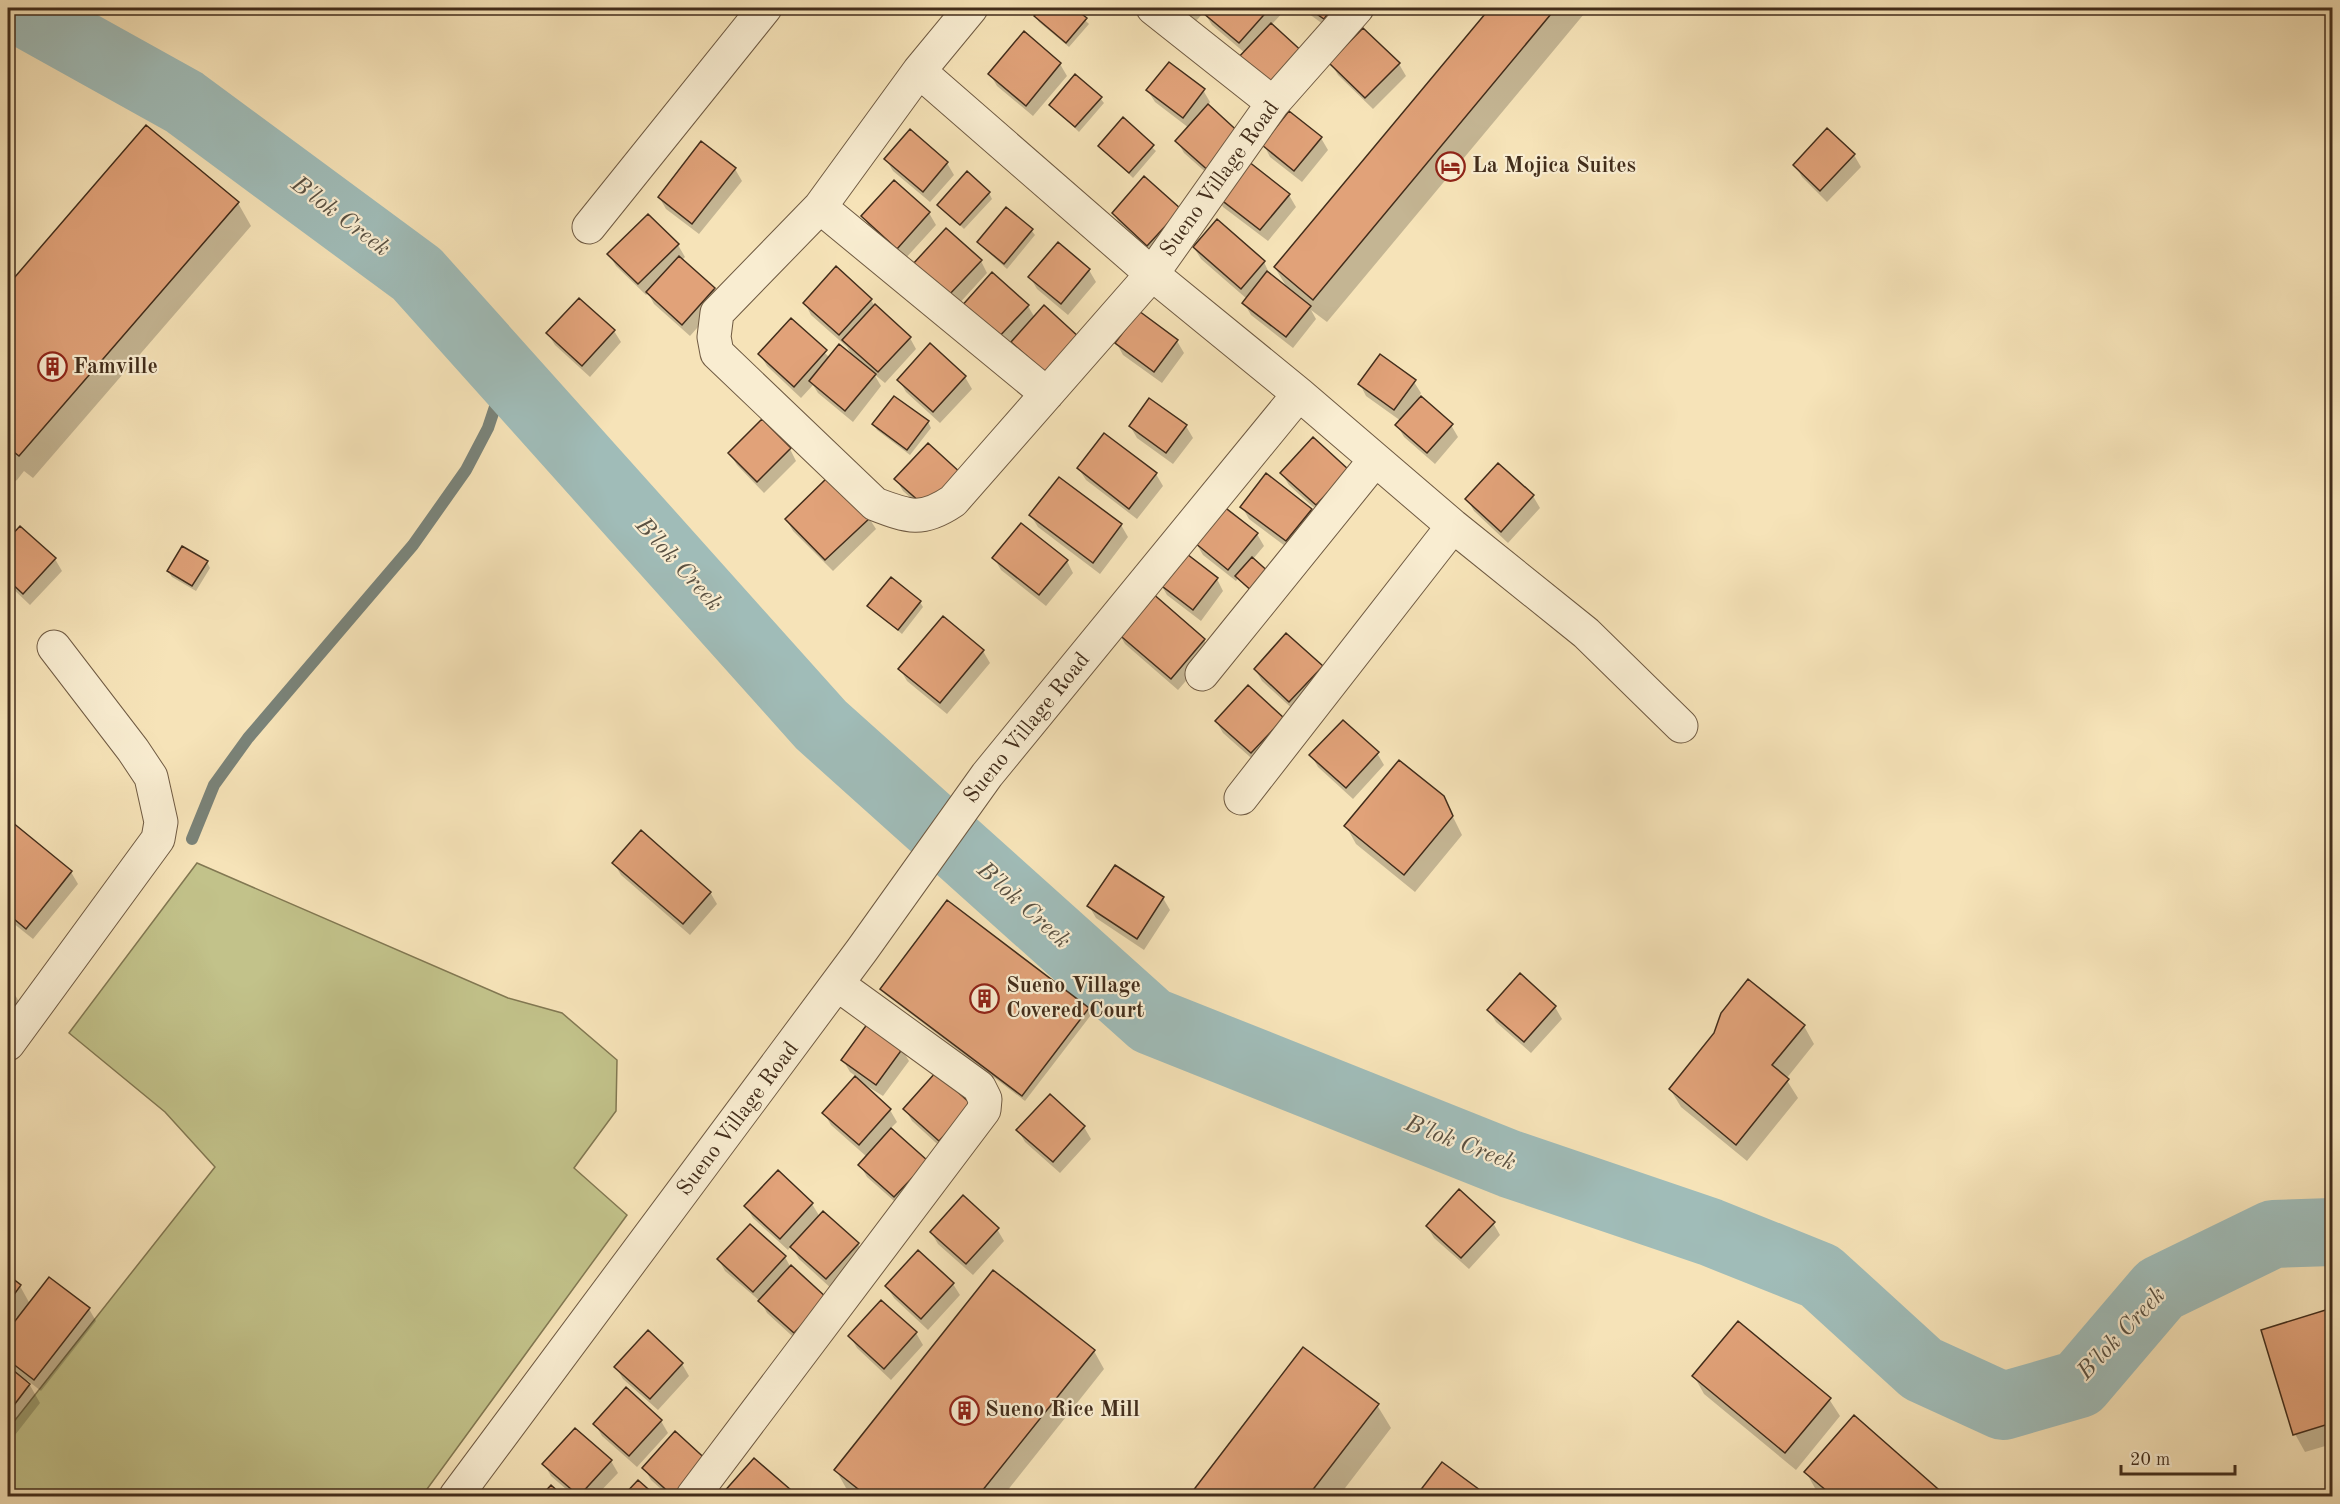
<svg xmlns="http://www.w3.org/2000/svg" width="2340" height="1504" font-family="'Old Standard TT',serif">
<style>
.green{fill:#c2c28a;stroke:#827852;stroke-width:1.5}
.shadow{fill:#0003}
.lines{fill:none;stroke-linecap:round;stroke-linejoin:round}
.stream{stroke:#7a8379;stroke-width:12}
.river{stroke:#a0bcb8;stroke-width:68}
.building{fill:#e1a279;stroke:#422d1b;stroke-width:1.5}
.street-casing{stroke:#6f5a42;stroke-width:35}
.street{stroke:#f9edd1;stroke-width:33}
.labels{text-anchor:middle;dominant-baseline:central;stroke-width:4.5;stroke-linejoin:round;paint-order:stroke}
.poi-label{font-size:22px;font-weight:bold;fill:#422d1b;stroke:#f9edd1;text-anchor:start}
.street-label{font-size:22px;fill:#422d1b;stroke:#f9edd1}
.water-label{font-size:24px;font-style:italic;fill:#5a5142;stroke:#f9edd1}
</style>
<rect width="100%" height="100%" fill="#f6e3b8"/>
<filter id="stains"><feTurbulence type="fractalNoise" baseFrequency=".00333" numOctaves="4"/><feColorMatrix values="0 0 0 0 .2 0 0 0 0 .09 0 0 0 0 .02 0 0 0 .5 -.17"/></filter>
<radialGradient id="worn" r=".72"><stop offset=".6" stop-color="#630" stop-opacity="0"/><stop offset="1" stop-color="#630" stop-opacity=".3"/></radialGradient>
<!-- green -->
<path class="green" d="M 197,863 L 508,998 L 562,1013 L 617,1060 L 616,1111 L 574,1168 L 627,1215 L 422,1496 L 8,1496 L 8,1429 L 215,1167 L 165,1112 L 69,1033 Z"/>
<!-- shadow -->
<path class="shadow" d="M 1043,8 L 1072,8 L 1089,24 L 1069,47 L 1039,22 L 1036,17 Z
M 1182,8 L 1285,8 L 1286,9 L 1245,53 L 1212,25 L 1204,12 L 1196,21 Z
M 1301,8 L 1348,8 L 1331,30 Z
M 1492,8 L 1589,8 L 1327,322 L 1311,310 L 1316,319 L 1293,348 L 1251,315 L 1244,303 L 1247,299 L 1201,259 L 1194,248 L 1217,221 L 1264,262 L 1270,275 L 1288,289 L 1275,268 Z
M 1331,63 L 1399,64 L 1406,76 L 1373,109 L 1338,75 Z
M 1060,64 L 1067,76 L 1033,116 L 997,86 L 990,74 Z
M 1203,90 L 1210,102 L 1208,106 L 1219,184 L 1184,153 L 1177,141 L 1189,128 L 1155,102 L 1148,91 Z
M 1100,98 L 1104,103 L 1079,132 L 1051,105 Z
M 1123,120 L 1156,151 L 1133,178 L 1100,146 Z
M 146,127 L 238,203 L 251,226 L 33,478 L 24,471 L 17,480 L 8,485 L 8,287 Z
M 1828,130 L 1854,155 L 1861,167 L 1827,202 L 1802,177 L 1795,165 Z
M 910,131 L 947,163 L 954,175 L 930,202 L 893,171 L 886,159 Z
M 1321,138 L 1328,150 L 1302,182 L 1270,157 L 1264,145 Z
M 735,169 L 742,181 L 699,234 L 666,209 L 659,197 Z
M 895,182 L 929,213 L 936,225 L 904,260 L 870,228 L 863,216 Z
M 989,193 L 992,199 L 964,229 L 939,205 Z
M 1216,195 L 1289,195 L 1296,207 L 1268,241 L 1223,207 Z
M 1180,210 L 1155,256 L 1120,225 L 1114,213 Z
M 648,216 L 678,245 L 685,257 L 682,260 L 714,289 L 721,301 L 690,336 L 654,304 L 648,293 L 646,295 L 616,266 L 609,254 Z
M 1031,230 L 1035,235 L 1007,269 L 978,243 Z
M 981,261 L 987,273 L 956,307 L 921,276 Z
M 1089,270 L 1096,282 L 1068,315 L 1037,289 L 1030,277 Z
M 871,300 L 875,307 L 910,338 L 916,349 L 885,383 L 874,374 L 881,386 L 853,422 L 818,393 L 813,385 L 801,398 L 767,366 L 760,354 L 791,320 L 830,358 L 853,357 L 847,347 L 811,315 L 805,303 Z
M 1028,306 L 1035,318 L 1054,384 L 1019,354 L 1012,341 L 1003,351 L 968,320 Z
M 1139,314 L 1177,341 L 1184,353 L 1162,383 L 1123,355 L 1117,344 Z
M 614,331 L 621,342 L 590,377 L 555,345 L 548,334 Z
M 965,377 L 972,389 L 940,423 L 906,392 L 899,380 Z
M 1414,382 L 1421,393 L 1419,397 L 1451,425 L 1458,437 L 1435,464 L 1404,437 L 1397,425 L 1401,421 L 1366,396 L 1360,384 Z
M 928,422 L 931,428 L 910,455 L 877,430 L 874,425 Z
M 1130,426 L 1186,426 L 1193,438 L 1173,464 L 1137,438 Z
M 790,449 L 796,461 L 764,493 L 737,465 L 730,454 Z
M 1499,465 L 1533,496 L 1540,508 L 1508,543 L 1474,511 L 1467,499 Z
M 1079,469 L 1156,474 L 1163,486 L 1137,519 L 1086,480 Z
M 1348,471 L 1323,516 L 1289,485 L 1282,474 Z
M 962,476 L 938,522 L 903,491 L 896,479 Z
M 1242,507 L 1311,510 L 1318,521 L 1293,552 L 1249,519 Z
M 1031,516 L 1121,525 L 1128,537 L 1100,574 L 1038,527 Z
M 869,518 L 876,529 L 833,571 L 793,531 L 786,519 Z
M 20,528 L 55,559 L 62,571 L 30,605 L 8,584 L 8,541 Z
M 1257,534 L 1264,546 L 1253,559 L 1258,597 L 1238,578 L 1236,581 L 1203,555 L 1196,543 Z
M 994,558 L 1067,561 L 1073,573 L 1046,606 L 1001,570 Z
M 207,562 L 210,568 L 196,591 L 172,577 L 168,571 Z
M 1217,579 L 1223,591 L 1201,621 L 1167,595 L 1160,583 Z
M 1151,594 L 1204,640 L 1211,652 L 1178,690 L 1125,644 L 1118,632 Z
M 920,602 L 923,607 L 902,634 L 869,606 Z
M 983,651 L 990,663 L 947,714 L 907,681 L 900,669 Z
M 1321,666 L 1328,678 L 1297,713 L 1262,681 L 1255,669 Z
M 1283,719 L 1258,764 L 1223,733 L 1216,721 Z
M 1377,753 L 1384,765 L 1353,799 L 1318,767 L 1311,755 Z
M 1443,797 L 1462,835 L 1415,892 L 1356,844 L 1346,826 Z
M 12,825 L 71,872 L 78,884 L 33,939 L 8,919 L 8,830 Z
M 614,863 L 710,892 L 717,904 L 690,935 L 621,875 Z
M 1115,867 L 1163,898 L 1170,910 L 1144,950 L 1096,918 L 1089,906 Z
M 8,984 L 25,1011 L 8,1031 Z
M 882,989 L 1088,1009 L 1091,1015 L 1025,1101 L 885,994 Z
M 1555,1007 L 1562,1019 L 1531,1053 L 1496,1022 L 1489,1010 Z
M 1804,1026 L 1814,1044 L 1786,1079 L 1798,1098 L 1747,1161 L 1681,1107 L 1670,1089 Z
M 902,1049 L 909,1061 L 883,1096 L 857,1080 L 890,1110 L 897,1122 L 890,1129 L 927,1162 L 902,1208 L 867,1177 L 860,1165 L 867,1157 L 831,1125 L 824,1113 L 857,1077 L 850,1072 L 843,1060 Z
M 1050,1096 L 1084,1127 L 1091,1139 L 1060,1173 L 1025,1142 L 1018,1130 Z
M 905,1109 L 978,1118 L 946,1152 L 912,1121 Z
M 778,1172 L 812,1204 L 820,1217 L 823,1213 L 858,1244 L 865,1256 L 833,1290 L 799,1259 L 791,1246 L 788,1250 L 753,1218 L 746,1206 Z
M 1493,1223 L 1500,1235 L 1469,1269 L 1434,1238 L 1427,1226 Z
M 997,1229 L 1004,1241 L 973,1275 L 938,1244 L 931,1232 Z
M 785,1257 L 791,1268 L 826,1299 L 801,1344 L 767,1313 L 761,1302 L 725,1271 L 719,1260 Z
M 8,1277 L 20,1286 L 30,1304 L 89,1309 L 96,1321 L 41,1391 L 27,1380 L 40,1403 L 8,1444 L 8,1332 L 18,1319 L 8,1311 Z
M 953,1284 L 960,1295 L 928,1330 L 894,1298 L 887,1287 Z
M 2332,1310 L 2332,1444 L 2305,1452 L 2295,1434 L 2263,1331 Z
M 648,1332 L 682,1364 L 689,1376 L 658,1410 L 623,1379 L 616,1367 Z
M 916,1333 L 923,1345 L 891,1380 L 857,1348 L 850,1336 Z
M 1303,1349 L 1377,1405 L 1391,1428 L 1339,1496 L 1191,1496 Z
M 1094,1351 L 1104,1369 L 1003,1496 L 857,1496 L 846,1488 L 836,1470 Z
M 1694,1376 L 1829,1399 L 1840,1416 L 1796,1470 L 1704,1394 Z
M 1855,1417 L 1944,1496 L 1824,1496 L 1816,1490 L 1806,1472 Z
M 661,1421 L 668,1433 L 637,1467 L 602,1436 L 595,1424 Z
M 755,1460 L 790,1491 L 793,1496 L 725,1496 L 724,1494 Z
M 611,1461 L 618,1473 L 596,1496 L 574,1496 L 551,1476 L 544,1464 Z
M 1442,1464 L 1485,1496 L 1418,1496 Z
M 644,1468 L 699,1496 L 669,1496 L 651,1480 Z"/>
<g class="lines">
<!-- stream -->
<path class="stream" d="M 192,839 L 214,785 L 248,738 L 413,545 L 466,470 L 488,428 L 506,374"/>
<!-- river -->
<path class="river" d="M 15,8 L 184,102 L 417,274 L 821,725 L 1151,1021 L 1510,1164 L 1710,1232 L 1820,1276 L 1922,1369 L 2003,1406 L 2079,1384 L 2160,1289 L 2273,1234 L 2332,1232"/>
</g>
<!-- building -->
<path class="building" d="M 1041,8 L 1074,8 L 1087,18 L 1066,43 L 1034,16 Z
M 1208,8 L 1270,8 L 1239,43 L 1203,13 Z
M 1308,8 L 1332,8 L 1324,19 Z
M 1490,8 L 1556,8 L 1313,300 L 1274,267 Z
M 1271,23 L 1306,55 L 1274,91 L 1237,59 Z
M 1363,28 L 1400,63 L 1365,98 L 1329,63 Z
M 1024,31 L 1061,63 L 1026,106 L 988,74 Z
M 1169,62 L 1205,89 L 1183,118 L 1146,90 Z
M 1075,74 L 1102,97 L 1075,127 L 1049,105 Z
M 1208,104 L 1244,137 L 1211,173 L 1175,141 Z
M 1289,111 L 1322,137 L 1294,171 L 1262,145 Z
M 1123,117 L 1154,145 L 1129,173 L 1098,146 Z
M 146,125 L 239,202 L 19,456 L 10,449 L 8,452 L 8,285 Z
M 1827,128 L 1855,154 L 1820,191 L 1793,165 Z
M 910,129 L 948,162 L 923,192 L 884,159 Z
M 701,141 L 736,168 L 692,224 L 658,197 Z
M 1244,158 L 1290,194 L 1260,230 L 1215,195 Z
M 967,171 L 990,192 L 960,225 L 937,205 Z
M 1144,176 L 1181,209 L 1147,246 L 1112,213 Z
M 894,180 L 930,212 L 897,249 L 861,216 Z
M 1006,207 L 1033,229 L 1004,264 L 977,242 Z
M 648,214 L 679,244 L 638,284 L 607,254 Z
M 1217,219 L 1265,261 L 1241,289 L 1193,247 Z
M 946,228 L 982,260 L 948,296 L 913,264 Z
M 1058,242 L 1090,269 L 1061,304 L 1028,277 Z
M 679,256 L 715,288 L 682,325 L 646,292 Z
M 836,266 L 872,299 L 839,335 L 803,303 Z
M 1267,271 L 1311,306 L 1286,337 L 1242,303 Z
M 992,272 L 1029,305 L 996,340 L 960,308 Z
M 579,298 L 615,330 L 582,366 L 546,333 Z
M 875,304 L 911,337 L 878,372 L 842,340 Z
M 1044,305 L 1080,338 L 1047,374 L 1011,342 Z
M 1139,311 L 1178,340 L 1154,372 L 1115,343 Z
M 791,318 L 827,350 L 794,387 L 758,354 Z
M 930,343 L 966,376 L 933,412 L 897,380 Z
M 839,344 L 876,374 L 845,411 L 809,381 Z
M 1380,354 L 1416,380 L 1394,410 L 1358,384 Z
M 894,396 L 929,421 L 907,450 L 872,424 Z
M 1421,396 L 1453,424 L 1427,453 L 1395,425 Z
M 1149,398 L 1187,425 L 1166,453 L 1129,426 Z
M 762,419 L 791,448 L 757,482 L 728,453 Z
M 1104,433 L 1157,473 L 1129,509 L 1077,468 Z
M 1313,437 L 1349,470 L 1316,505 L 1280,473 Z
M 928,443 L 963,475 L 930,511 L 894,479 Z
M 1498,463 L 1534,495 L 1501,532 L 1465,499 Z
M 1266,473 L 1312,509 L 1286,541 L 1240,507 Z
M 830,475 L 871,517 L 825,560 L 785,519 Z
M 1059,477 L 1122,524 L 1093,563 L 1029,515 Z
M 1223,506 L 1258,533 L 1228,570 L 1195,543 Z
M 1021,523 L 1068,560 L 1039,595 L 992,558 Z
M 20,526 L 56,558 L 23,594 L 8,580 L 8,539 Z
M 182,546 L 208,561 L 192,586 L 167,571 Z
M 1183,551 L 1218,578 L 1193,610 L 1158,583 Z
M 1252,557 L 1271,574 L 1254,593 L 1235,576 Z
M 891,577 L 921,601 L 898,630 L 867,606 Z
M 1151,592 L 1205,639 L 1171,679 L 1116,632 Z
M 943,616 L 984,650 L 940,703 L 898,669 Z
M 1286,633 L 1323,666 L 1289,702 L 1254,669 Z
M 1248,685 L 1284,718 L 1251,753 L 1215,721 Z
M 1343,720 L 1379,752 L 1346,788 L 1309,755 Z
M 1399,760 L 1444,796 L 1453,816 L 1404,875 L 1344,826 Z
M 12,822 L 72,871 L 26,929 L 8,914 L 8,828 Z
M 641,830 L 711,892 L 683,924 L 612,863 Z
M 1115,865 L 1164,897 L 1137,939 L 1087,906 Z
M 947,900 L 1089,1008 L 1022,1096 L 880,989 Z
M 1520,973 L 1556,1006 L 1524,1042 L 1487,1010 Z
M 1748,979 L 1805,1025 L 1772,1065 L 1789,1079 L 1736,1145 L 1669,1089 L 1714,1033 L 1721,1013 Z
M 868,1023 L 903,1048 L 876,1085 L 841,1060 Z
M 936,1072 L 972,1105 L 939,1141 L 903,1109 Z
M 855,1076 L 891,1109 L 859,1145 L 822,1113 Z
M 1050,1094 L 1085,1126 L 1053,1162 L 1016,1130 Z
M 891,1128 L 928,1161 L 894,1197 L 858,1165 Z
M 778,1170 L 813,1203 L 780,1239 L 744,1206 Z
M 1459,1189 L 1495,1222 L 1461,1258 L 1426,1226 Z
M 963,1195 L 999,1228 L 966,1264 L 930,1232 Z
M 823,1211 L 859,1243 L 826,1279 L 790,1247 Z
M 750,1224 L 786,1256 L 753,1292 L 717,1259 Z
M 918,1250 L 954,1283 L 921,1319 L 885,1286 Z
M 791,1265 L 827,1298 L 794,1333 L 758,1301 Z
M 993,1270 L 1095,1350 L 978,1496 L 867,1496 L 834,1470 Z
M 8,1275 L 21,1285 L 8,1303 Z
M 49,1277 L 90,1308 L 34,1380 L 8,1360 L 8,1330 Z
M 881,1300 L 917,1332 L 884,1369 L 848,1336 Z
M 2332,1308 L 2332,1423 L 2293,1435 L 2261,1330 Z
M 1738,1321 L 1831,1398 L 1785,1453 L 1692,1376 Z
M 648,1330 L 683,1363 L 650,1399 L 614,1367 Z
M 1303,1347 L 1379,1404 L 1308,1496 L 1189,1496 Z
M 8,1366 L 30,1384 L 8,1413 Z
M 626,1387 L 662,1420 L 629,1456 L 593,1424 Z
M 1854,1415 L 1946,1496 L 1833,1496 L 1804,1472 Z
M 575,1428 L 612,1460 L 579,1496 L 542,1464 Z
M 675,1431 L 711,1464 L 681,1496 L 673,1496 L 642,1468 Z
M 754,1458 L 791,1490 L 785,1496 L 724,1496 L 722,1494 Z
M 1442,1462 L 1488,1496 L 1416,1496 Z
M 638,1480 L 656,1496 L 623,1496 Z
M 551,1485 L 563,1496 L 541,1496 Z"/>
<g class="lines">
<defs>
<path id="street" d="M 1153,8 L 1273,103
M 1357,8 L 1273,103 L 1152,274 L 1299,394 L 1453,526 L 1586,633 L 1681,726
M 919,71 L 1152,274 L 953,501 C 922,522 909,517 875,504 L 717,353 L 714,337 L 717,313 L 820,207 L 919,71 L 971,8
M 820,207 L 1047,394
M 589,227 L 765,8
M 1202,674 L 1375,460
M 1241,798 L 1453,526
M 8,1044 L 158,839 L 161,822 L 151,777 L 133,750 L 54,647
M 456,1496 L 862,950 L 987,775 L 1299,394
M 693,1496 L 984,1110 L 985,1099 L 979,1087 L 837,984"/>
</defs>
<!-- street casing -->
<use href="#street" class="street-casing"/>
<!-- street -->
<use href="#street" class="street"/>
</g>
<!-- icons -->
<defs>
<symbol id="hotel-ring" viewBox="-11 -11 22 22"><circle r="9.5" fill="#f9edd1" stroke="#8f2418" stroke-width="1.5"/><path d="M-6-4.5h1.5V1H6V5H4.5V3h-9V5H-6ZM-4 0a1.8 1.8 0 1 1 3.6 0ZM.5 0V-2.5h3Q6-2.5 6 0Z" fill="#8f2418"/></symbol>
<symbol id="building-ring" viewBox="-11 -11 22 22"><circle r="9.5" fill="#f9edd1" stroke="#8f2418" stroke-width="1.5"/><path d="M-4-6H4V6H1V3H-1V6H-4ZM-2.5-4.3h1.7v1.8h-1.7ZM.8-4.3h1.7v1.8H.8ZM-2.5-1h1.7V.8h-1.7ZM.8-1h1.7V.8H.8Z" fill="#8f2418"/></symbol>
</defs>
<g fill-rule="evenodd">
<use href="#hotel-ring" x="1434" y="150" width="33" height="33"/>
<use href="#building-ring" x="36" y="350" width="33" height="33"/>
<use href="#building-ring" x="968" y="982" width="33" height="33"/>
<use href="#building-ring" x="948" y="1394" width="33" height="33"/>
</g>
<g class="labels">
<!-- poi labels -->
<g class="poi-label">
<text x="1472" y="166">La Mojica Suites</text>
<text x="73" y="367">Famville</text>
<text x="1006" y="986">Sueno Village<tspan x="1006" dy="25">Covered Court</tspan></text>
<text x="985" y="1410">Sueno Rice Mill</text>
</g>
<!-- street labels -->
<g class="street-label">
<text transform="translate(1220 179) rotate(-54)">Sueno Village Road</text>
<text transform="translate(1027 728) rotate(-51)">Sueno Village Road</text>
<text transform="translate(738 1119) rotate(-53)">Sueno Village Road</text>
</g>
<!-- water labels -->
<g class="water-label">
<text transform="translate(340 217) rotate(37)">B'lok Creek</text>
<text transform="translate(678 565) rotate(48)">B'lok Creek</text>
<text transform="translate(1023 906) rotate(42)">B'lok Creek</text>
<text transform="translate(1460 1144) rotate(21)">B'lok Creek</text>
<text transform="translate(2122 1334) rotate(-47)">B'lok Creek</text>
</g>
</g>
<!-- margin -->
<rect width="2340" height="1504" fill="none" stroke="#f6e3b8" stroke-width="30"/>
<rect x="9" y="9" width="2322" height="1486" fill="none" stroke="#422d1b" stroke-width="3"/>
<rect x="15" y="15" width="2310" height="1474" fill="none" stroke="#422d1b" stroke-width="1.5"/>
<!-- scale -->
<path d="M2121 1465v9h114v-9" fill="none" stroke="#422d1b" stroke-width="3"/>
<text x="2130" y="1465" font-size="18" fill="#422d1b" stroke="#f9edd1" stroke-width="4.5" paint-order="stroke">20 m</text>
<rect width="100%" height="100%" filter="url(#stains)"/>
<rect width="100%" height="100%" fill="url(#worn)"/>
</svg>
